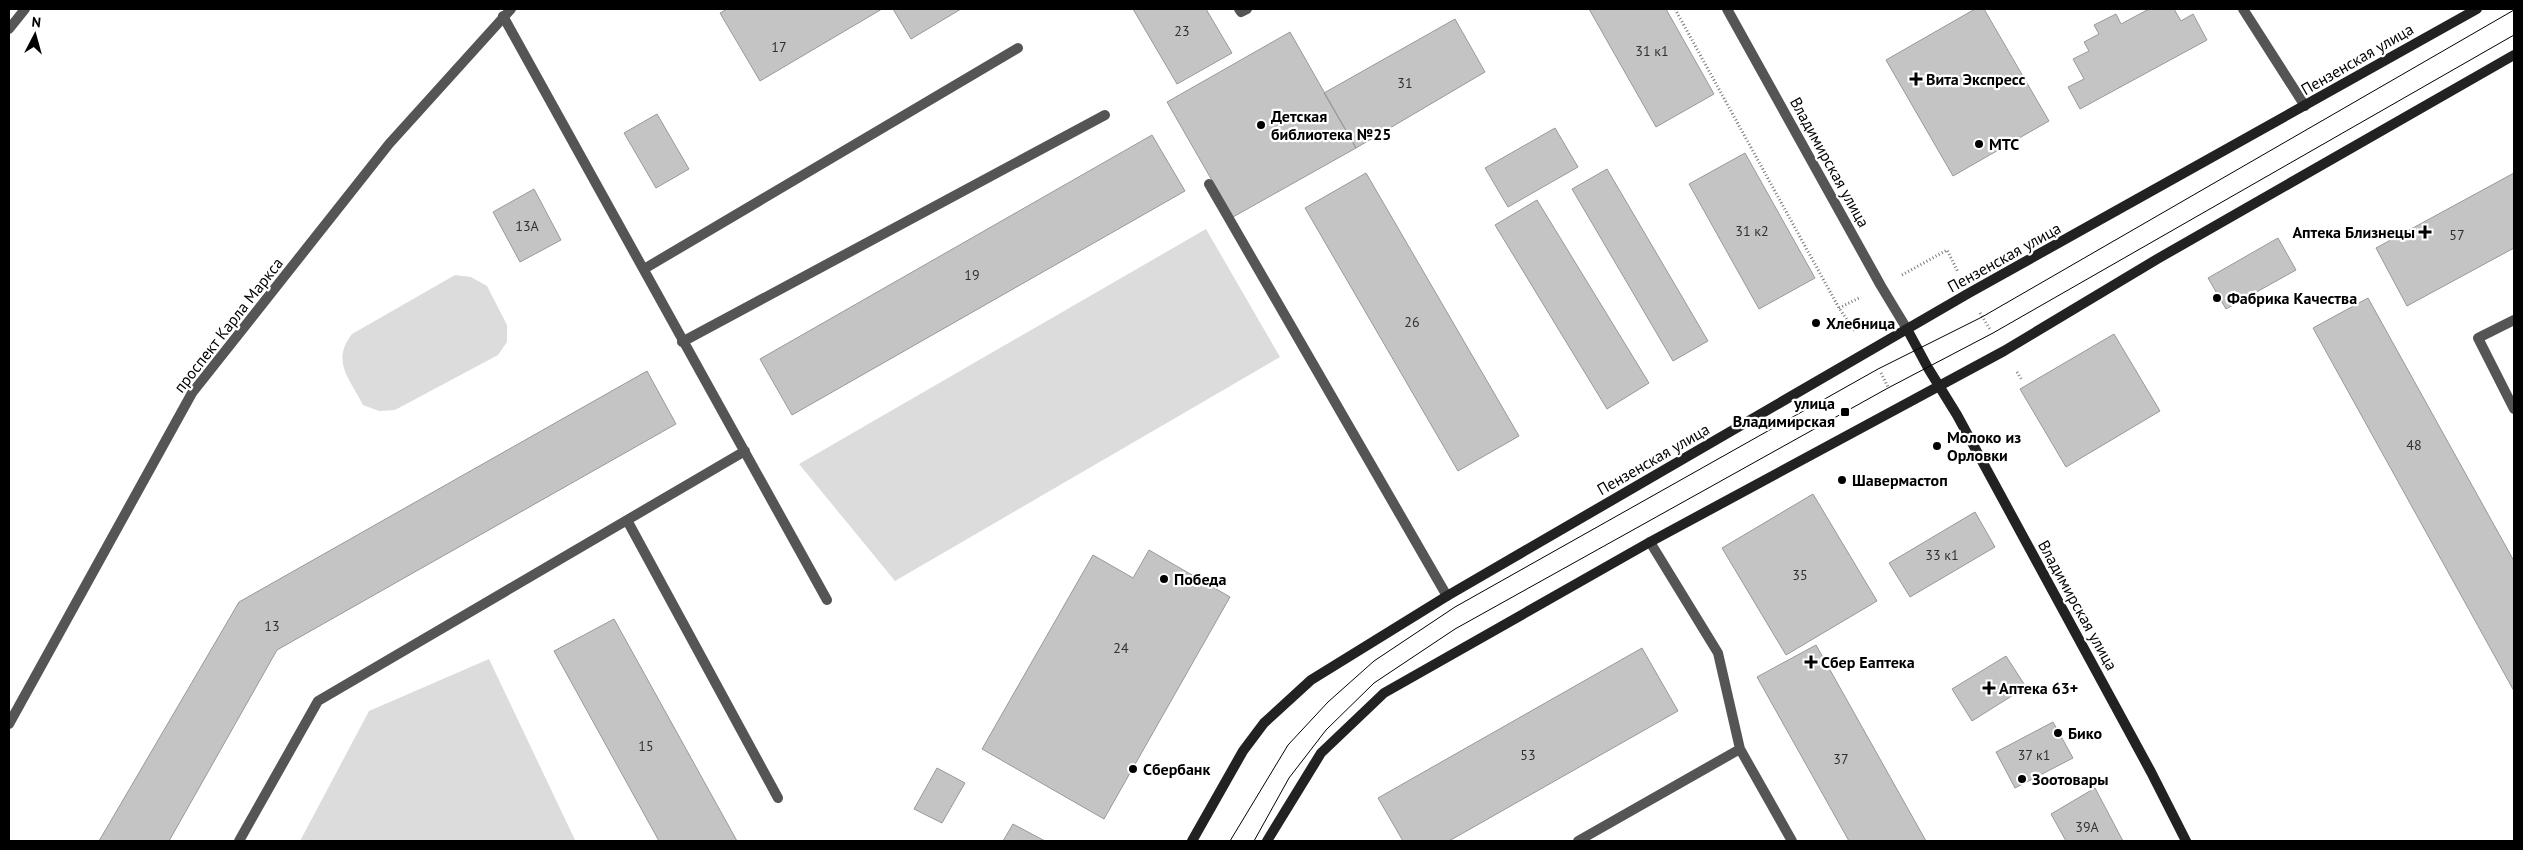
<svg xmlns="http://www.w3.org/2000/svg" width="2523" height="850" font-family="'PT Sans',sans-serif">
<style>
.green{fill:#dcdcdc}
.building{fill:#c4c4c4;stroke:#999}
.lines{fill:none;stroke-linecap:round;stroke-linejoin:round}
.path{stroke:#777;stroke-width:3;stroke-dasharray:1 2.5;stroke-linecap:butt}
.service{stroke:#555;stroke-width:10}
.minor{stroke:#555;stroke-width:10}
.tertiary{stroke:#555;stroke-width:10}
.secondary{stroke:#222;stroke-width:10}
.tram{stroke:#000;stroke-width:1}
.poi-dot{fill:#000;stroke:#fff;stroke-width:2}
.labels{text-anchor:middle;dominant-baseline:central;stroke-width:4.5;stroke-linejoin:round;paint-order:stroke}
.number-label{font-size:14px;fill:#313131}
.street-label{font-size:16px;fill:#000;stroke:#fff}
.poi-label{font-size:16px;font-weight:bold;fill:#000;stroke:#fff;text-anchor:start}
</style>
<rect width="100%" height="100%" fill="#fff"/>
<!-- green -->
<path class="green" d="M 1206,229 L 1280,357 L 895,581 L 799,464 Z
M 455,275 L 471,277 L 487,286 L 507,325 L 507,342 L 498,355 L 395,410 L 379,411 L 363,405 C 349,378 331,361 352,334 Z
M 489,659 L 575,840 L 300,841 L 369,711 Z"/>
<!-- building -->
<path class="building" d="M 727,9 L 882,9 L 760,81 L 720,13 Z
M 893,9 L 961,9 L 911,39 Z
M 1133,9 L 1206,9 L 1232,53 L 1177,84 Z
M 1589,9 L 1666,9 L 1714,94 L 1656,127 Z
M 1975,9 L 1984,9 L 2049,121 L 1953,176 L 1886,60 Z
M 2149,9 L 2174,9 L 2181,21 L 2193,14 L 2207,40 L 2080,109 L 2068,87 L 2084,79 L 2073,59 L 2089,51 L 2084,42 L 2099,34 L 2094,25 L 2116,14 L 2121,24 Z
M 1455,19 L 1485,72 L 1356,148 L 1324,93 Z
M 1290,32 L 1356,148 L 1233,217 L 1167,102 Z
M 657,114 L 689,169 L 656,188 L 624,133 Z
M 1555,128 L 1578,167 L 1508,207 L 1485,168 Z
M 1152,135 L 1185,191 L 792,415 L 760,359 Z
M 1745,153 L 1815,278 L 1759,309 L 1689,184 Z
M 1607,169 L 1708,341 L 1673,361 L 1572,189 Z
M 1366,173 L 1519,436 L 1458,471 L 1305,208 Z
M 2514,173 L 2514,248 L 2407,306 L 2376,248 Z
M 534,189 L 561,240 L 520,262 L 493,212 Z
M 1537,200 L 1649,383 L 1607,409 L 1495,225 Z
M 2278,238 L 2296,270 L 2226,309 L 2208,278 Z
M 2368,298 L 2514,561 L 2514,691 L 2313,328 Z
M 2114,334 L 2160,411 L 2066,467 L 2020,389 Z
M 647,371 L 676,424 L 277,650 L 169,841 L 99,841 L 239,602 Z
M 1813,494 L 1877,601 L 1786,655 L 1722,548 Z
M 1975,512 L 1995,547 L 1910,597 L 1889,563 Z
M 1149,550 L 1230,597 L 1104,819 L 982,749 L 1093,555 L 1133,578 Z
M 614,619 L 737,841 L 659,841 L 554,651 Z
M 1816,645 L 1926,841 L 1849,841 L 1757,677 Z
M 1642,648 L 1678,711 L 1449,841 L 1403,841 L 1378,798 Z
M 2006,656 L 2026,687 L 1972,721 L 1952,689 Z
M 2053,722 L 2073,758 L 2015,788 L 1996,752 Z
M 937,768 L 965,783 L 942,823 L 914,809 Z
M 2095,788 L 2123,841 L 2066,841 L 2051,814 Z
M 1013,824 L 1045,841 L 1003,841 Z"/>
<g class="lines">
<!-- path -->
<path class="path" d="M 1675,9 L 1839,308 L 1855,331
M 1902,275 L 1947,250 L 1958,272
M 1839,308 L 1861,297
M 1980,313 L 1991,331
M 2017,372 L 2022,380
M 1881,373 L 1888,387"/>
<!-- service -->
<path class="service" d="M 1239,9 L 1241,12 L 1247,9
M 2243,9 L 2305,106
M 503,16 L 827,600
M 1209,184 L 1447,596
M 644,269 L 1018,48
M 2514,320 L 2478,338 L 2514,409
M 682,342 L 1105,115
M 628,522 L 778,798
M 1650,542 L 1718,653 L 1740,749 L 1792,841
M 239,841 L 318,701 L 745,451
M 1578,841 L 1740,749"/>
<!-- minor -->
<path class="minor" d="M 9,29 L 25,9
M 9,724 L 192,393 L 389,144 L 511,9"/>
<!-- tertiary -->
<path class="tertiary" d="M 1727,9 L 1881,286 L 1907,329"/>
<!-- secondary -->
<path class="secondary" d="M 1907,329 L 1928,368 L 1957,415 L 2151,772 L 2186,841
M 1192,841 L 1243,751 L 1264,723 L 1311,680 L 1447,596 L 1969,293 L 2477,9
M 1267,841 L 1321,753 L 1384,693 L 1650,542 L 2004,351 L 2159,258 L 2514,55"/>
<!-- tram -->
<path class="tram" d="M 1230,841 L 1288,745 L 1328,702 L 1374,661 L 1455,607 L 1878,369 L 1982,317 L 2514,10
M 1254,841 L 1289,778 L 1326,730 L 1374,683 L 1455,629 L 1888,388 L 1993,333 L 2514,35"/>
</g>
<!-- markers -->
<g class="poi-dot">
<path d="M1913.5 71.5h5v5h5v5h-5v5h-5v-5h-5v-5h5z"/>
<circle cx="1261" cy="125" r="5"/>
<circle cx="1979" cy="144" r="5"/>
<path d="M2422.5 224.5h5v5h5v5h-5v5h-5v-5h-5v-5h5z"/>
<circle cx="2217" cy="298" r="5"/>
<circle cx="1816" cy="323" r="5"/>
<rect x="1840" y="407" width="10" height="10" rx="2.5"/>
<circle cx="1937" cy="446" r="5"/>
<circle cx="1842" cy="480" r="5"/>
<circle cx="1164" cy="579" r="5"/>
<path d="M1808.5 654.5h5v5h5v5h-5v5h-5v-5h-5v-5h5z"/>
<path d="M1986.5 680.5h5v5h5v5h-5v5h-5v-5h-5v-5h5z"/>
<circle cx="2058" cy="733" r="5"/>
<circle cx="1133" cy="769" r="5"/>
<circle cx="2022" cy="779" r="5"/>
</g>
<g class="labels">
<!-- number labels -->
<g class="number-label">
<text x="1182" y="31">23</text>
<text x="779" y="47">17</text>
<text x="1652" y="51">31 к1</text>
<text x="1405" y="83">31</text>
<text x="527" y="226">13А</text>
<text x="1752" y="231">31 к2</text>
<text x="2457" y="235">57</text>
<text x="972" y="275">19</text>
<text x="1412" y="322">26</text>
<text x="2414" y="445">48</text>
<text x="1942" y="555">33 к1</text>
<text x="1800" y="575">35</text>
<text x="272" y="626">13</text>
<text x="1121" y="648">24</text>
<text x="646" y="746">15</text>
<text x="1528" y="755">53</text>
<text x="2034" y="755">37 к1</text>
<text x="1841" y="759">37</text>
<text x="2087" y="827">39А</text>
</g>
<!-- street labels -->
<g class="street-label">
<text transform="translate(2357 59) rotate(-30)">Пензенская улица</text>
<text transform="translate(1830 162) rotate(61)">Владимирская улица</text>
<text transform="translate(2004 257) rotate(-29)">Пензенская улица</text>
<text transform="translate(228 325) rotate(-52)">проспект Карла Маркса</text>
<text transform="translate(1653 459) rotate(-30)">Пензенская улица</text>
<text transform="translate(2078 605) rotate(61)">Владимирская улица</text>
</g>
<!-- poi labels -->
<g class="poi-label">
<text x="1926" y="79">Вита Экспресс</text>
<text x="1271" y="116">Детская<tspan x="1271" dy="18">библиотека №25</tspan></text>
<text x="1989" y="144">МТС</text>
<text x="2415" y="232" text-anchor="end">Аптека Близнецы</text>
<text x="2227" y="298">Фабрика Качества</text>
<text x="1826" y="323">Хлебница</text>
<text x="1835" y="403" text-anchor="end">улица<tspan x="1835" dy="18">Владимирская</tspan></text>
<text x="1947" y="437">Молоко из<tspan x="1947" dy="18">Орловки</tspan></text>
<text x="1852" y="480">Шавермастоп</text>
<text x="1174" y="579">Победа</text>
<text x="1821" y="662">Сбер Еаптека</text>
<text x="1999" y="688">Аптека 63+</text>
<text x="2068" y="733">Бико</text>
<text x="1143" y="769">Сбербанк</text>
<text x="2032" y="779">Зоотовары</text>
</g>
</g>
<!-- border -->
<rect width="2523" height="850" fill="none" stroke="#000000" stroke-width="20"/>
<!-- north arrow -->
<g transform="translate(35 35) rotate(6)" stroke="#ffffff" stroke-width="4" paint-order="stroke">
<path d="M0-4L9 19L0 12L-9 19Z" fill="#000000"/>
<text y="-8" font-size="14" font-weight="bold" text-anchor="middle" fill="#000000">N</text>
</g>
</svg>
